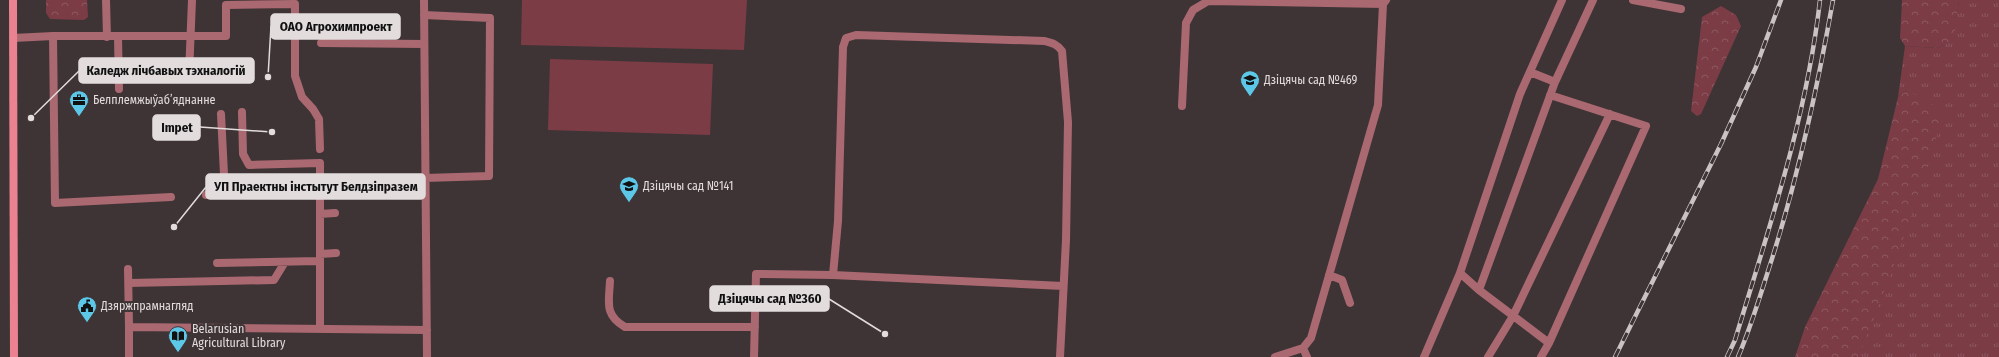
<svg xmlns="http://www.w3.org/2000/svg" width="1999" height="357" font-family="'Fira Sans Condensed',sans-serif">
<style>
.grass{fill:url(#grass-tufts)}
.forest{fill:url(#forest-crowns)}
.garden{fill:#7b3c46}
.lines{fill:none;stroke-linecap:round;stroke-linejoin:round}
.service{stroke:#aa6871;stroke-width:8}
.secondary{stroke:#ea8291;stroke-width:8}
.rail-casing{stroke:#cac3c3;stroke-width:4.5}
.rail{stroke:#3e3435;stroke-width:3;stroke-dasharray:9;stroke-linecap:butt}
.labels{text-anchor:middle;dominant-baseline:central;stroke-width:4;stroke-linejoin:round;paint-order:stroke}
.poi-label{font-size:12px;fill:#e2dcdc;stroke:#3e3435;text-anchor:start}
.leader{fill:none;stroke:#e2dcdc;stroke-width:1.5}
.callout-dot{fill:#e2dcdc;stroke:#3e3435;stroke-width:1.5}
.callout{fill:#e2dcdc;stroke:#e2dcdc;stroke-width:1.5}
.callout-label{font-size:13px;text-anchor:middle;font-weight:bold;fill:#111}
</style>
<defs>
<pattern id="grass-tufts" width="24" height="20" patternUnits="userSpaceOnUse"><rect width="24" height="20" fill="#7b3c46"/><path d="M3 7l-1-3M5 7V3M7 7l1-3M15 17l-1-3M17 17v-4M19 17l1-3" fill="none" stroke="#8d5860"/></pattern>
<pattern id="forest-crowns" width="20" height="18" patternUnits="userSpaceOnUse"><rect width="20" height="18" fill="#7b3c46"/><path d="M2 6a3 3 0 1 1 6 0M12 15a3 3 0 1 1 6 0" fill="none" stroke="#8d5860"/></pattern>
</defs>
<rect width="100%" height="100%" fill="#3e3435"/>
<!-- grass -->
<path class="grass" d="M 1959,0 L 1999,0 L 1999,357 L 1855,357 L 1907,90 L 1898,97 L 1905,46 L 1938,48 L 1953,40 Z"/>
<!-- forest -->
<path class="forest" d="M 46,0 L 87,0 L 88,17 L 84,20 L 50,19 L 46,13 Z
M 1902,0 L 1959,0 L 1954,40 L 1938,48 L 1905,46 L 1900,38 Z
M 1721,6 L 1736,15 L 1741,26 L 1701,114 L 1697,116 L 1691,111 L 1702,17 Z
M 1907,90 L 1937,107 L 1942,119 C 1917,199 1891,280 1858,357 L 1795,357 L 1805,327 L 1878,179 L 1898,97 Z"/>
<!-- garden -->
<path class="garden" d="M 522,0 L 747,0 L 744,50 L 521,45 Z
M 550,59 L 713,64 L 710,135 L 548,130 Z"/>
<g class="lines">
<!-- service -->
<path class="service" d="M 106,0 L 107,37
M 424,0 L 427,357
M 1633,0 L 1681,9
M 424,15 L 490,18 L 489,176 L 425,178
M 53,36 L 55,203 L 171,197
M 118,37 L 119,89
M 13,38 L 53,36 L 226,36 L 226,5 L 295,4 L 295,76 L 302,97 L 313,109 L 319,119 L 320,149
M 321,43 L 424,44
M 1530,72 L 1555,82 L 1479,290 L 1549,343
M 156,75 L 213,74
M 189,75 L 192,0
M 1555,82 L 1593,0
M 1182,106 L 1186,23 L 1193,10 L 1208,1 L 1383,4
M 242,112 L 243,154 L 249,165 L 320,163 L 320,329
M 206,195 L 225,194 L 221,114
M 320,214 L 335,213
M 320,254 L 336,253
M 217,263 L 320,261
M 128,269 L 129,327
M 1460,273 L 1479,290
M 833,275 L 838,221 L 843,47 L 846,38 L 856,35 L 1044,41 C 1052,43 1057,44 1062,51 L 1068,122 L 1066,240 L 1060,357
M 1329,275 L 1342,280 L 1350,303
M 610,281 C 609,302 604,315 625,327 L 755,327
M 129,283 L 274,280 L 285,262
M 1303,348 L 1307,357
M 129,357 L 129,327 L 427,330
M 754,357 L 756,274 L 833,275 L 1063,286
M 1275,357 L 1303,348 L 1311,338 L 1378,105 L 1383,4 L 1386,0
M 1424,357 L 1460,273 L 1520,94 L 1562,0
M 1488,357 L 1513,316 L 1610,114
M 1541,357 L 1549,343 L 1646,126 L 1550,95"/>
<!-- secondary -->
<path class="secondary" d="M 13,0 L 14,357"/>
<defs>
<path id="rail" d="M 1615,357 L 1721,144 L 1756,67 L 1781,0
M 1727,357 L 1735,340 C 1769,228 1807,116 1820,0
M 1738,357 C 1751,327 1760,296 1770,265 C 1798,178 1817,90 1833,0"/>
</defs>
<!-- rail casing -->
<use href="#rail" class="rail-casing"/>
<!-- rail -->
<use href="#rail" class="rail"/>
</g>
<!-- icons -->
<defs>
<symbol id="school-pin" viewBox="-11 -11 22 30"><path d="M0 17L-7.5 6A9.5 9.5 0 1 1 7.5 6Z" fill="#5dc7e8" stroke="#3e3435"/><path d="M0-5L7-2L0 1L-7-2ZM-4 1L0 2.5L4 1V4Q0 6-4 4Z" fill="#111"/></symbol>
<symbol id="office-pin" viewBox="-11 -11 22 30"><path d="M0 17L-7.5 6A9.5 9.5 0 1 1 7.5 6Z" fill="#5dc7e8" stroke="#3e3435"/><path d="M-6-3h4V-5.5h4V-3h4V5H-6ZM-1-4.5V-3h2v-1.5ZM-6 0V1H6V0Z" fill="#111"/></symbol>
<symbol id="civic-pin" viewBox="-11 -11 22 30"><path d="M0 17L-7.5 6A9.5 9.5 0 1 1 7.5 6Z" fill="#5dc7e8" stroke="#3e3435"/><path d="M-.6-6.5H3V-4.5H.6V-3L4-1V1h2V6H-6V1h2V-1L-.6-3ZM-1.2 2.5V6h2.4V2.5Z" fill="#111"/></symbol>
<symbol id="library-pin" viewBox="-11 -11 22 30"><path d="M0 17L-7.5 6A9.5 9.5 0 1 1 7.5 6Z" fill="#5dc7e8" stroke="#3e3435"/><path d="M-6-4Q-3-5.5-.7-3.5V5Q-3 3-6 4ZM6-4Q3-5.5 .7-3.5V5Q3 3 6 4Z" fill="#111"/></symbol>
</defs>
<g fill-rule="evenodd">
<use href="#school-pin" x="1239" y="69" width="22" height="30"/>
<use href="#office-pin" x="68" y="89" width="22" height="30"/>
<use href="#school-pin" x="618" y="175" width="22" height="30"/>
<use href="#civic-pin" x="76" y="295" width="22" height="30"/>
<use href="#library-pin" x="167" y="325" width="22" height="30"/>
</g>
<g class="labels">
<!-- poi labels -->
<g class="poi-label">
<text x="1264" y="80">Дзіцячы сад №469</text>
<text x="93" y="100">Белплемжыўабʼяднанне</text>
<text x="643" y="186">Дзіцячы сад №141</text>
<text x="101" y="306">Дзяржпрамнагляд</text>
<text x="192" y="329">Belarusian<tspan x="192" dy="14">Agricultural Library</tspan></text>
</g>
</g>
<!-- callouts -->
<path class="leader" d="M268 77L271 26M31 118L79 71M272 132L200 127M174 227L206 187M885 334L829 299"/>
<g class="callout-dot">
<circle cx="268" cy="77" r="4"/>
<circle cx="31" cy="118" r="4"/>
<circle cx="272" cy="132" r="4"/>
<circle cx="174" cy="227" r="4"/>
<circle cx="885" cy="334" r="4"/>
</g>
<g class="callout">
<rect x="271" y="14" width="129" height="25" rx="4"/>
<rect x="79" y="58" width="175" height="25" rx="4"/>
<rect x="153" y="115" width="47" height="25" rx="4"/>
<rect x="206" y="174" width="219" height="25" rx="4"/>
<rect x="710" y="286" width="119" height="25" rx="4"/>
</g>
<g class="callout-label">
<text x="336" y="31">ОАО Агрохимпроект</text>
<text x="166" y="75">Каледж лічбавых тэхналогій</text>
<text x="177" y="132">Impet</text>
<text x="316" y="191">УП Праектны інстытут Белдзіпразем</text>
<text x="770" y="303">Дзіцячы сад №360</text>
</g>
</svg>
